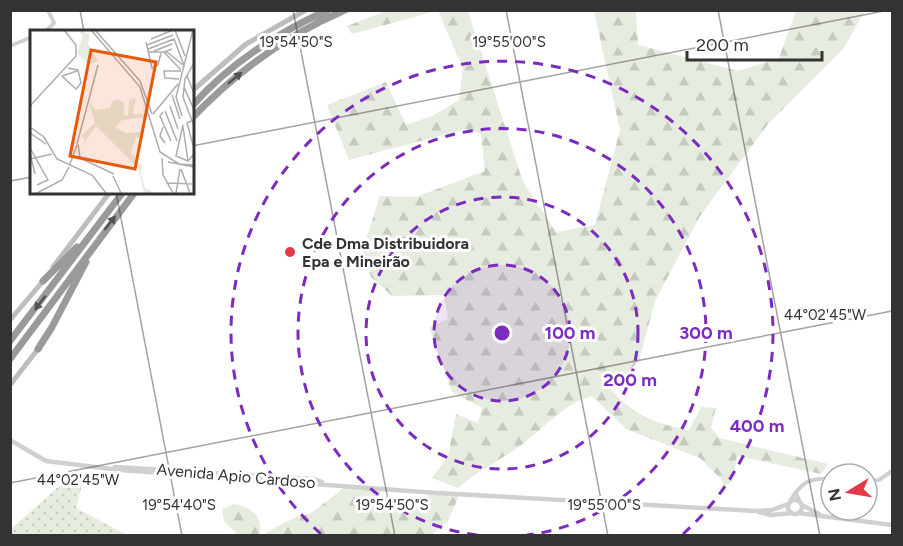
<svg xmlns="http://www.w3.org/2000/svg" width="903" height="546" font-family="Figtree,sans-serif">
<style>
.grass{fill:url(#grass-dots)}
.forest{fill:url(#forest-firs)}
.lines{fill:none;stroke-linecap:round;stroke-linejoin:round}
.minor{stroke:#d0d0d0;stroke-width:4}
.tertiary{stroke:#d0d0d0;stroke-width:4.5}
.secondary{stroke:#bdbdbd;stroke-width:5}
.motorway{stroke:#9a9a9a;stroke-width:7}
.oneway{fill:#525252}
.ticks{fill:none;stroke:#333;stroke-width:1.5;stroke-opacity:0.45}
.ring{fill:none;stroke:#7b2cbf;stroke-width:3;stroke-dasharray:10 8}
.poi-dot{fill:#e63946;stroke:#fff;stroke-width:2}
.labels{text-anchor:middle;dominant-baseline:central;stroke-width:6;stroke-linejoin:round;paint-order:stroke}
.poi-label{font-size:16px;font-weight:bold;fill:#333;stroke:#fff;text-anchor:start}
.street-label{font-size:16px;fill:#333;stroke:#fff}
.inset-road{fill:none;stroke:#adadad;stroke-width:1.5}
.view{fill:#e8590c;fill-opacity:0.15;stroke:#e8590c;stroke-width:3}
.inset-edge{fill:none;stroke:#333;stroke-width:3}
.ticks-label{font-size:15px;text-anchor:middle;fill:#333;stroke:#fff;stroke-width:6;stroke-linejoin:round;paint-order:stroke}
.centre{fill:#7b2cbf;stroke:#fff;stroke-width:3}
.ring-label{font-size:18px;text-anchor:middle;font-weight:bold;fill:#7b2cbf;stroke:#fff;stroke-width:6;stroke-linejoin:round;paint-order:stroke}
</style>
<defs>
<pattern id="grass-dots" width="8" height="8" patternUnits="userSpaceOnUse" patternTransform="scale(1.5)"><rect width="8" height="8" fill="#e6ecdf"/><path d="M2 2h.1M6 6h.1" fill="none" stroke="#c6cbc0" stroke-width="1.8" stroke-linecap="round"/></pattern>
<pattern id="forest-firs" width="22" height="20" patternUnits="userSpaceOnUse" patternTransform="scale(1.5)"><rect width="22" height="20" fill="#e6ecdf"/><path d="M5 1l3.5 6h-7zM16 11l3.5 6h-7z" fill="#c6cbc0"/></pattern>
</defs>
<rect width="100%" height="100%" fill="#fff"/>
<!-- grass -->
<path class="grass" d="M 76,471 L 83,473 L 84,477 L 76,508 L 127,535 L 11,535 L 11,529 Z"/>
<!-- forest -->
<path class="forest" d="M 386,11 L 387,10 L 436,11 L 352,34 L 347,26 Z
M 438,11 L 468,11 L 523,182 L 556,232 L 595,225 L 620,130 L 594,11 L 636,11 L 638,45 L 738,71 L 779,58 L 796,11 L 865,11 L 843,49 L 768,124 L 700,216 L 655,301 L 639,361 L 611,389 C 632,415 657,424 689,430 L 701,407 L 716,408 L 711,428 L 719,438 L 828,464 L 821,474 L 737,456 L 733,480 L 722,489 L 723,481 L 700,458 L 626,429 L 592,396 C 564,404 547,425 524,443 C 503,459 478,470 458,488 L 432,478 L 448,456 L 456,414 L 478,423 L 482,408 L 452,392 L 429,327 L 448,319 L 444,295 L 392,296 L 371,277 L 363,249 L 380,196 L 416,197 L 485,171 L 481,134 L 466,129 L 349,160 L 327,105 L 386,82 L 406,125 L 432,116 L 459,100 L 463,68 Z
M 344,488 L 381,490 L 378,510 C 401,513 407,508 427,502 L 429,494 L 459,495 L 448,521 L 431,535 L 260,536 L 295,517 L 310,514 Z
M 234,504 C 251,507 264,517 259,535 L 238,535 L 224,521 L 222,509 Z"/>
<g class="lines">
<!-- minor -->
<path class="minor" d="M 45,32 L 54,23 L 48,10
M 10,46 L 32,37
M 867,481 L 879,480 L 892,471
M 796,494 L 800,502
M 790,501 C 801,483 809,477 831,479"/>
<!-- tertiary -->
<path class="tertiary" d="M 10,440 L 46,461 L 120,470 L 437,493 L 756,511 L 772,510 L 788,504
M 115,467 L 314,479 L 322,482
M788 507a7 7 0 1 1 14 0a7 7 0 1 1-14 0Z
M 802,505 L 819,514
M 759,512 L 771,515 L 792,513
M 798,513 L 892,525"/>
<!-- secondary -->
<path class="secondary" d="M 192,91 L 246,44 L 306,10
M 53,267 L 110,192
M 10,320 L 44,280
M 10,385 L 38,349"/>
<!-- motorway -->
<path class="motorway" d="M 192,106 C 229,64 277,33 328,10
M 192,118 C 235,73 287,35 345,10
M 43,281 L 77,247
M 10,341 L 123,192
M 38,349 L 52,327 L 86,262
M 10,359 L 135,192"/>
</g>
<!-- one-way arrows -->
<defs><path id="oneway-solid" d="M-6-.8H1V-3.2L6.5 0L1 3.2V.8H-6Z" transform="scale(1.5)"/></defs>
<g class="oneway">
<use href="#oneway-solid" transform="translate(235 78) rotate(-39)"/>
<use href="#oneway-solid" transform="translate(110 223) rotate(-52)"/>
<use href="#oneway-solid" transform="translate(40 303) rotate(127)"/>
</g>
<!-- ticks -->
<path class="ticks" d="M 80,10 L 84,32M 293,10 L 395,536M 506,10 L 608,536M 718,10 L 820,536M 192,146 L 889,10M 10,181 L 32,177M 116,192 L 182,536M 10,483 L 892,311"/>
<!-- distance rings -->
<circle cx="502" cy="333" r="68" fill="#7b2cbf" fill-opacity=".12"/>
<g class="ring">
<circle cx="502" cy="333" r="68"/>
<circle cx="502" cy="333" r="136"/>
<path d="M477 535A204 204 0 1 1 527 535"/>
<path d="M321 534A271 271 0 1 1 683 534"/>
</g>
<!-- markers -->
<circle class="poi-dot" cx="290" cy="252" r="6"/>
<g class="labels">
<!-- poi labels -->
<g class="poi-label">
<text x="302" y="243">Cde Dma Distribuidora<tspan x="302" dy="18">Epa e Mineirão</tspan></text>
</g>
<!-- street labels -->
<g class="street-label">
<text transform="translate(236 476) rotate(5)">Avenida Apio Cardoso</text>
</g>
</g>
<!-- overview -->
<g transform="translate(30 30)">
<rect width="164" height="164" fill="#fff"/>
<path d="M 48,0 L 60,4 L 58,14 L 68,31 L 59,35 L 47,23 L 53,6 Z" fill="#e6ecdf"/>
<path d="M 106,68 L 103,84 L 114,84 L 113,73 L 117,87 L 92,90 L 85,97 L 96,103 L 112,102 L 113,108 L 106,107 L 101,123 L 113,137 L 110,141 L 115,158 L 122,161 L 119,163 L 114,163 L 108,138 L 66,96 L 51,118 L 55,109 L 51,106 L 65,93 L 59,72 L 66,80 L 80,78 L 82,72 L 88,69 L 94,73 L 94,85 L 98,86 L 99,70 Z" fill="#e6ecdf"/>
<path class="inset-road" d="M 61,0 L 110,57 L 130,122 L 149,134 L 164,135M 65,0 L 110,51 L 122,84M 145,0 L 155,26M 121,9 L 143,0M 116,12 L 122,38 L 128,35 L 131,23M 117,15 L 143,5M 118,19 L 144,9 L 154,35M 142,19 L 134,22 L 151,40M 124,21 L 142,14M 119,22 L 137,22 L 153,35M 164,33 L 155,49 L 153,67 L 164,96M 38,38 L 48,40 L 51,53 L 46,59 L 32,46 L 47,41M 157,46 L 164,63M 149,49 L 135,48 L 134,41 L 151,41M 154,57 L 164,80M 142,65 L 150,89M 0,76 L 46,26 L 46,15 L 34,0M 140,76 L 148,99M 135,81 L 147,111M 133,82 L 130,86 L 141,111M 123,84 L 148,54M 152,86 L 146,67 L 163,0M 161,91 L 157,93 L 163,115M 153,95 L 146,126 L 158,131 L 164,124M 0,97 L 14,107 L 27,129 L 62,145 L 76,163M 133,97 L 130,106 L 135,113M 153,97 L 158,131M 0,103 L 16,114M 47,114 L 68,35M 48,114 L 50,128 L 84,144M 0,118 L 18,150 L 7,155M 0,123 L 5,144M 132,128 L 133,145 L 143,163M 0,129 L 22,124M 138,132 L 164,137M 40,134 L 47,115M 151,139 L 160,163M 83,146 L 91,163M 136,153 L 164,154M 7,163 L 32,150 L 39,137M 146,163 L 150,139"/>
<path class="view" d="M 61,20 L 126,32 L 105,139 L 40,126 Z"/>
<rect width="164" height="164" class="inset-edge"/>
</g>
<g class="ticks-label">
<text x="296" y="47">19°54'50"S</text>
<text x="509" y="47">19°55'00"S</text>
<text x="825" y="320">44°02'45"W</text>
<text x="78" y="485">44°02'45"W</text>
<text x="179" y="510">19°54'40"S</text>
<text x="392" y="510">19°54'50"S</text>
<text x="604" y="510">19°55'00"S</text>
</g>
<circle cx="502" cy="333" r="9" class="centre"/>
<g class="ring-label">
<text x="570" y="339">100 m</text>
<text x="706" y="339">300 m</text>
<text x="630" y="386">200 m</text>
<text x="757" y="432">400 m</text>
</g>
<!-- border -->
<rect width="903" height="546" fill="none" stroke="#333333" stroke-width="24"/>
<!-- north arrow -->
<g transform="translate(849 492) rotate(259)"><circle r="28" fill="#ffffff" stroke="#adadad" stroke-width="1.5"/>
<path d="M0-4.5L10 22L0 15L-10 22Z" fill="#e63946"/>
<text y="-9" font-size="16" font-weight="bold" text-anchor="middle" fill="#333333">N</text>
</g>
<!-- scale -->
<path d="M687 51v9h135v-9" fill="none" stroke="#333333" stroke-width="3"/>
<text x="696" y="51" font-size="18" fill="#333333" stroke="#ffffff" stroke-width="4.5" paint-order="stroke">200 m</text>
</svg>
